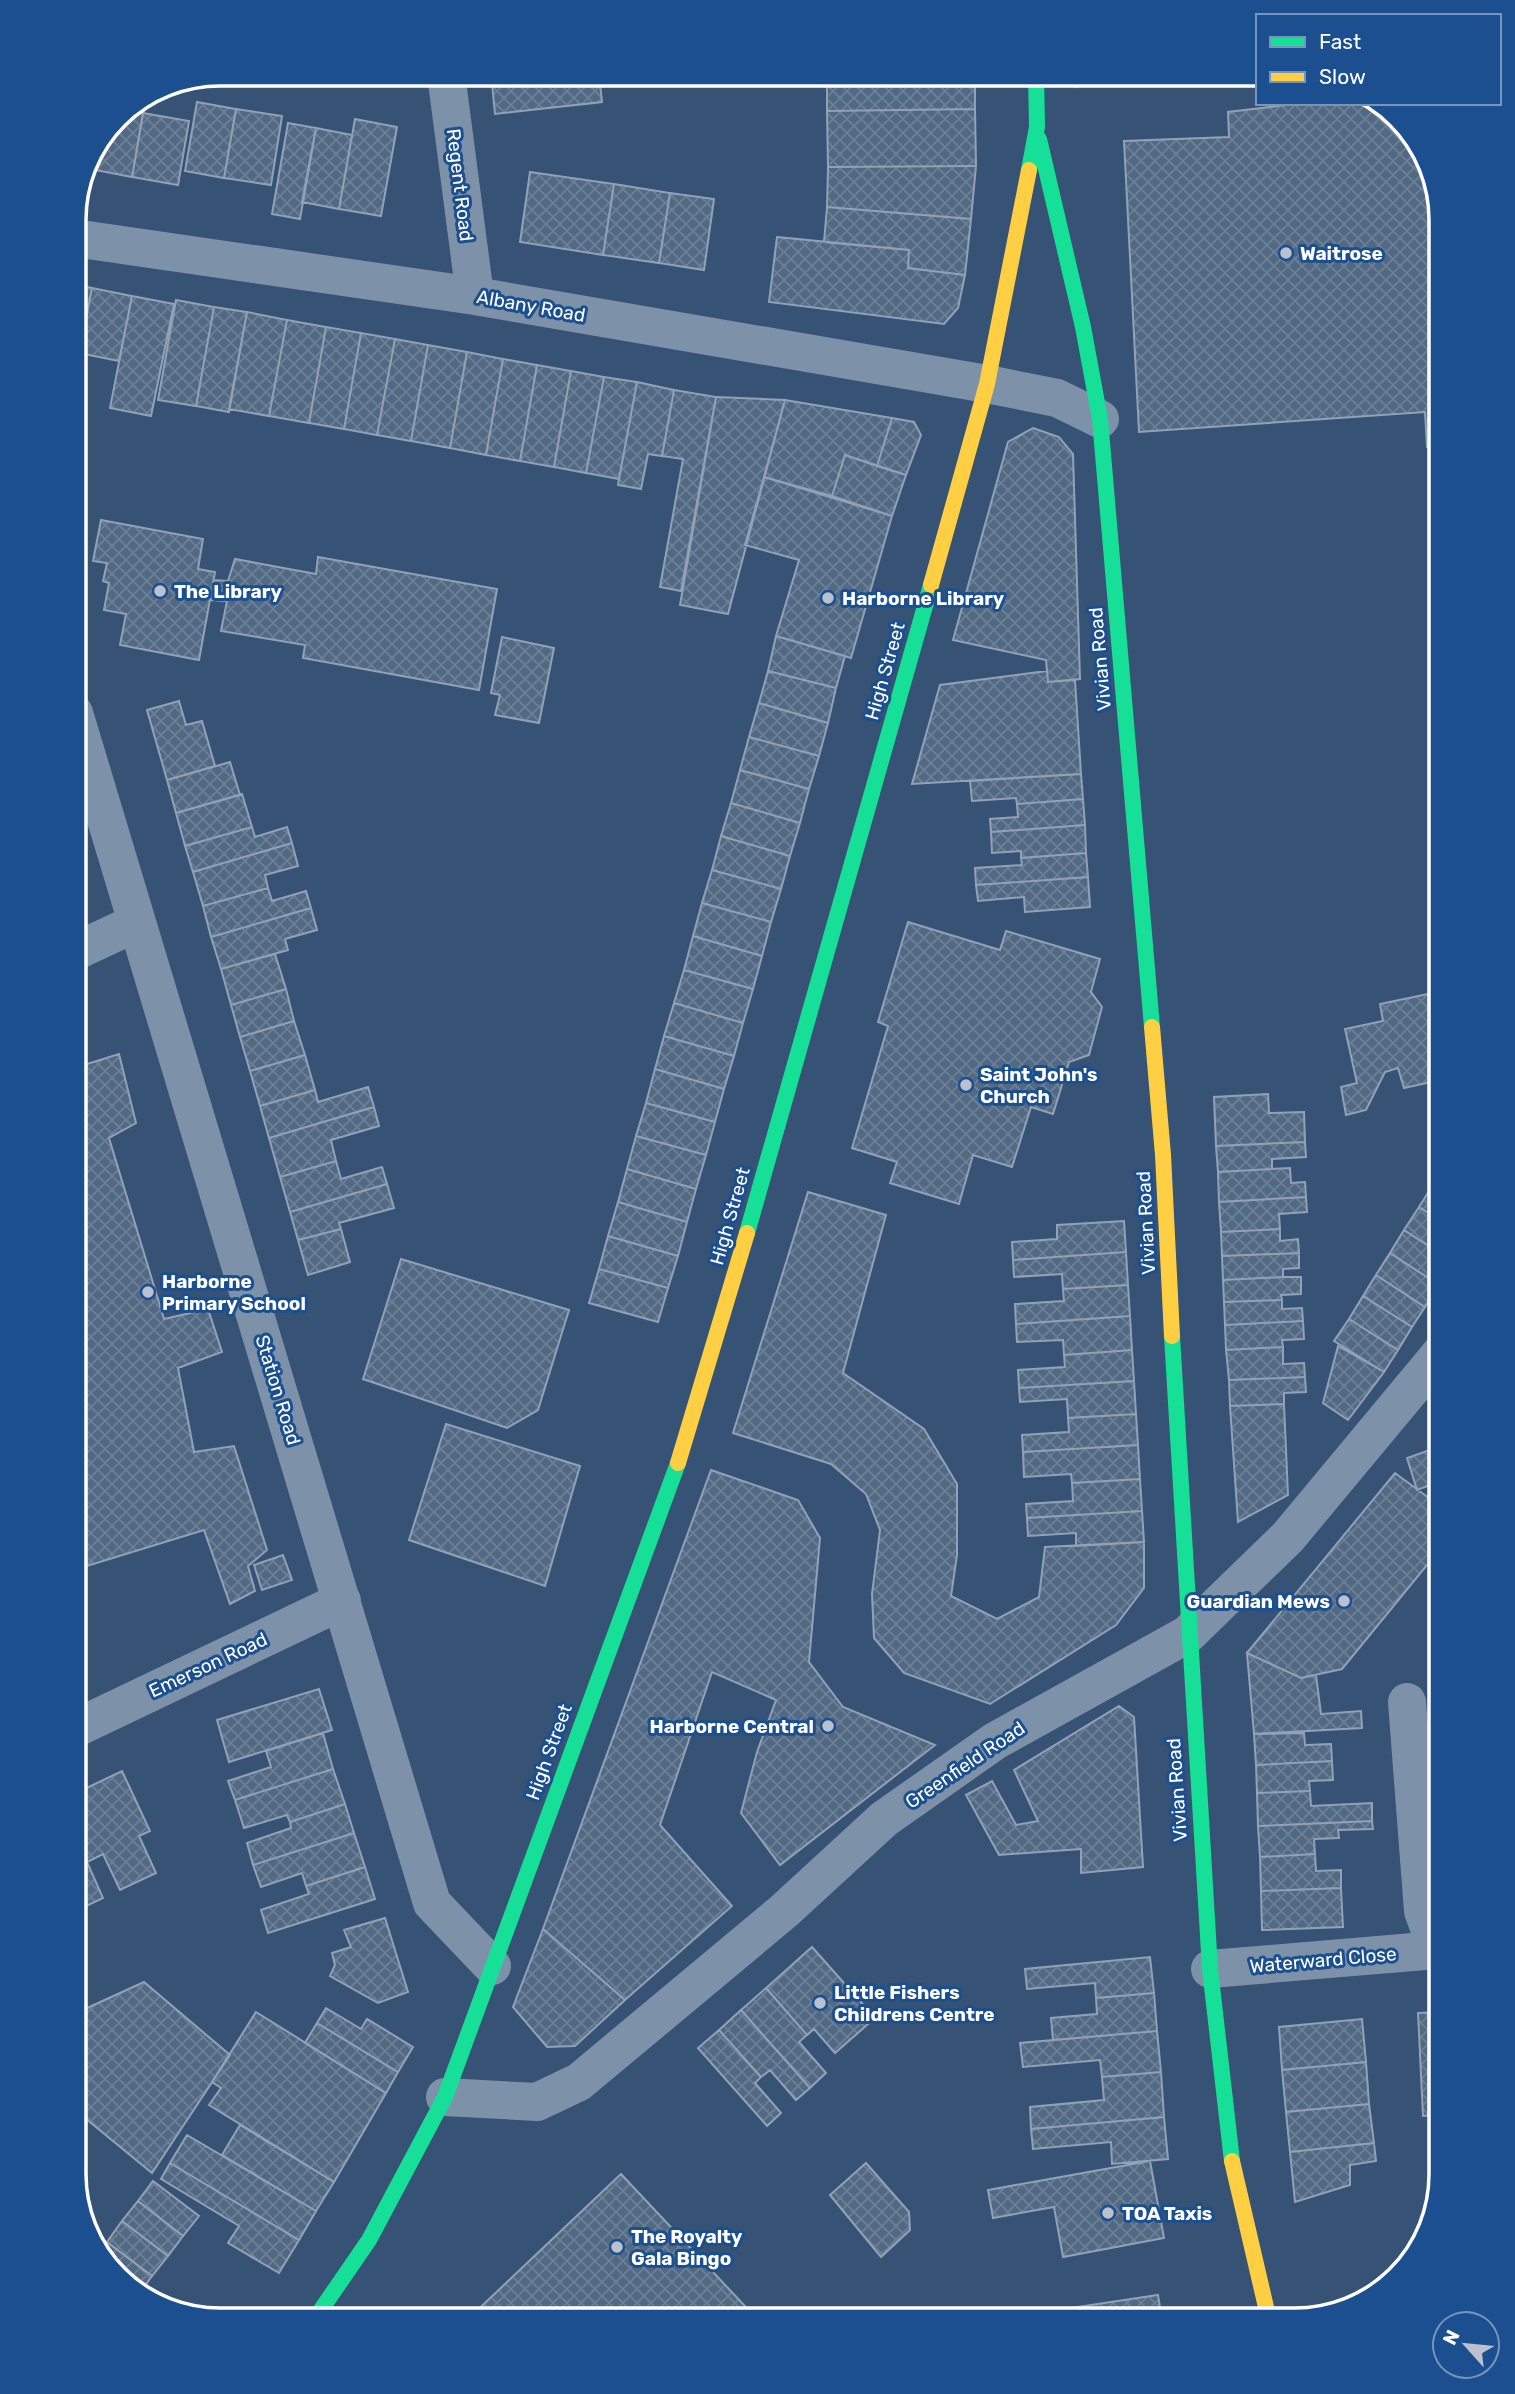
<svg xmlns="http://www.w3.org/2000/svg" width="1515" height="2394" font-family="Rubik,sans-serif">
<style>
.building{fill:url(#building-cross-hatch);stroke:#92a2b6;stroke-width:2}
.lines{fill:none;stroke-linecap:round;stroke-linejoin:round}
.street{stroke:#7d92a8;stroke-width:38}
.fast{stroke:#16e098;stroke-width:16}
.slow{stroke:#ffcf43;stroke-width:16}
.poi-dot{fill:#b9c2ce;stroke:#1b4f8f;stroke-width:2.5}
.labels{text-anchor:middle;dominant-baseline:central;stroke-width:6;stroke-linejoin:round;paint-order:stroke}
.street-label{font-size:19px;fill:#fff;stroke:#1b4f8f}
.poi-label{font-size:19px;font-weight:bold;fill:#fff;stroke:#1b4f8f;text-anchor:start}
.rim{fill:none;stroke:#fff;stroke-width:3.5}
</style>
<defs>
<pattern id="building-cross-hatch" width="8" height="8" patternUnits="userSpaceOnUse" patternTransform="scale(1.75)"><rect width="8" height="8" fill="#526984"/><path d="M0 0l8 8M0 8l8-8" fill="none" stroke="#6c8096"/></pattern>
</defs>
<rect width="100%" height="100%" fill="#365274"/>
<!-- building -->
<path class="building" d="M 491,74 L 586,74 L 492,84 Z
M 586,74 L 599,74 L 602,102 L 495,114 L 492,84 Z
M 793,74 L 975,74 L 975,81 L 794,84 Z
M 1074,74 L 1165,74 L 1165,79 L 1103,81 L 1075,87 Z
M 975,81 L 975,109 L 827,111 L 827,83 Z
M 146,97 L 132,177 L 90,169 L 93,151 L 117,116 Z
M 197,102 L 236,109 L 224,178 L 185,171 Z
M 1304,103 L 1381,103 L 1426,155 L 1442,220 L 1441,446 L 1427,447 L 1425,412 L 1139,432 L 1124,141 L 1229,137 L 1228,112 Z
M 236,109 L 282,116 L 271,185 L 224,178 Z
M 975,109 L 976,166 L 828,167 L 827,111 Z
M 143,113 L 189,121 L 178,185 L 132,177 Z
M 355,119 L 397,127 L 381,216 L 339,209 Z
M 288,123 L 316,128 L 300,219 L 272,214 Z
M 316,128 L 352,135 L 339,209 L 302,202 Z
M 976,166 L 971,219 L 827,207 L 828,167 Z
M 530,172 L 614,184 L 603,255 L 520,242 Z
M 614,184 L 670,193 L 659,263 L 603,255 Z
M 670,193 L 714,199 L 704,270 L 659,263 Z
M 827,207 L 971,219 L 965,275 L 908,268 L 909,250 L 824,242 Z
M 777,237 L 909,250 L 908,268 L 965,275 L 958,308 L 944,324 L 769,302 Z
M 74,284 L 92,288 L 83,334 L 74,332 Z
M 92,288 L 132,296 L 119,361 L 79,353 Z
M 132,296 L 174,304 L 151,416 L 110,408 Z
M 176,300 L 214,307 L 196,406 L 158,400 Z
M 214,307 L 247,312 L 229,412 L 196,406 Z
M 247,312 L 287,320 L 269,416 L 229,409 Z
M 287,320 L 326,327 L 309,423 L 269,416 Z
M 326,327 L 361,333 L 344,429 L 309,423 Z
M 361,333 L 395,339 L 377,435 L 344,429 Z
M 395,339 L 428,345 L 411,441 L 377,435 Z
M 428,345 L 467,352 L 450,448 L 411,441 Z
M 467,352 L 503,359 L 486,455 L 450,448 Z
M 503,359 L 537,365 L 520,461 L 486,455 Z
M 537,365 L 571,371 L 554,467 L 520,461 Z
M 571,371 L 604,377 L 586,473 L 554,467 Z
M 604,377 L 637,382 L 619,479 L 586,473 Z
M 637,382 L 674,390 L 662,456 L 648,454 L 641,489 L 618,485 Z
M 674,390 L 716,397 L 681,591 L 660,587 L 683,459 L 662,456 Z
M 716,397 L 785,400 L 728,614 L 680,605 Z
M 785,400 L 892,418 L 877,466 L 845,455 L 832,496 L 764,477 Z
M 892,418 L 914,422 L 921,435 L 906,475 L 877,466 Z
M 1033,428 L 1059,437 L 1073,454 L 1080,679 L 1048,682 L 1046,660 L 953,640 L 1008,442 Z
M 845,455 L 906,475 L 892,516 L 832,496 Z
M 764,477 L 892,516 L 851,658 L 776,636 L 799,560 L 745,545 Z
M 101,520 L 203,539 L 198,569 L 215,572 L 199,660 L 120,645 L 126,614 L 104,610 L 109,583 L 103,581 L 107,563 L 93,561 Z
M 318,557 L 497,589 L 479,690 L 303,658 L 305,645 L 221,631 L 227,601 L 210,600 L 214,580 L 228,581 L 235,559 L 316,574 Z
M 776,636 L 845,656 L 836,688 L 768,671 Z
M 502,637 L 554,648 L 539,723 L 495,715 L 500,695 L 491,693 Z
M 768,671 L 836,688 L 828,723 L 759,703 Z
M 1047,671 L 1048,682 L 1075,680 L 1081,774 L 912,784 L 940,685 Z
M 179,701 L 186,725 L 202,721 L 215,766 L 167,780 L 147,710 Z
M 759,703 L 828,723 L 819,756 L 749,737 Z
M 749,737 L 819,756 L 809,789 L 740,770 Z
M 230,762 L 240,795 L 176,813 L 167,780 Z
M 740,770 L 809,789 L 800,823 L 731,803 Z
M 1081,774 L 1083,799 L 1017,804 L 1016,798 L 972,801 L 970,781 Z
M 242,794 L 252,827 L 185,846 L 176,813 Z
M 1083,799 L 1085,825 L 991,832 L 990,819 L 1018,817 L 1017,804 Z
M 731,803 L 800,823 L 790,856 L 721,836 Z
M 1085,825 L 1086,853 L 1021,858 L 1021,851 L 992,853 L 991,832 Z
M 252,827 L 255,837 L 287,827 L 292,843 L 193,872 L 185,846 Z
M 721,836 L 790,856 L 781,889 L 712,870 Z
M 292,843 L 298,866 L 265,875 L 268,888 L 203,906 L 193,872 Z
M 1086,853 L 1088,877 L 976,885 L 975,868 L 1022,865 L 1021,858 Z
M 712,870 L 781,889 L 771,922 L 702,903 Z
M 1088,877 L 1090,907 L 1025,912 L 1024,897 L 978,901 L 976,885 Z
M 268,888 L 272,901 L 306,891 L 311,908 L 211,937 L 203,906 Z
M 702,903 L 771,922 L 762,956 L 693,936 Z
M 311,908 L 317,930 L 285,939 L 288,950 L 221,969 L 211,937 Z
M 908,922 L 1000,950 L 1006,931 L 1100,959 L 1091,992 L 1102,1007 L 1089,1055 L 1069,1062 L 1053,1114 L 1031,1107 L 1012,1167 L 973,1155 L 959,1204 L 890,1183 L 897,1162 L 852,1148 L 888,1026 L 878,1022 Z
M 693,936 L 762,956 L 753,989 L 684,970 Z
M 275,954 L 286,989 L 231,1005 L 221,969 Z
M 684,970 L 753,989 L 743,1023 L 674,1003 Z
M 286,989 L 294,1021 L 240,1037 L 231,1005 Z
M 1428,994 L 1440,1063 L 1434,1065 L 1436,1081 L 1404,1088 L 1398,1068 L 1385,1072 L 1366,1110 L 1346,1115 L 1341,1087 L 1357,1083 L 1345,1029 L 1383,1021 L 1380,1004 Z
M 674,1003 L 743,1023 L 734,1056 L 664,1036 Z
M 294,1021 L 305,1055 L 250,1071 L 240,1037 Z
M 664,1036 L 734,1056 L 724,1089 L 655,1069 Z
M 119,1054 L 136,1123 L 109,1138 L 164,1319 L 208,1309 L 222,1352 L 178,1368 L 194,1452 L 234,1446 L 267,1550 L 248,1566 L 255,1591 L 230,1604 L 204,1530 L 74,1570 L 74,1068 Z
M 305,1055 L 315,1090 L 260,1106 L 250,1071 Z
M 655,1069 L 724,1089 L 715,1122 L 646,1103 Z
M 368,1087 L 374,1107 L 269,1138 L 260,1106 L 315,1090 L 318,1102 Z
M 1268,1094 L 1269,1113 L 1304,1112 L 1305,1142 L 1216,1146 L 1214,1097 Z
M 646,1103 L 715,1122 L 706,1155 L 636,1136 Z
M 374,1107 L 379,1126 L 331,1140 L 336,1161 L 280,1177 L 269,1138 Z
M 636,1136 L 706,1155 L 696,1189 L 627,1169 Z
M 1305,1142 L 1306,1157 L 1272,1159 L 1272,1169 L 1218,1172 L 1216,1146 Z
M 336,1161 L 341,1179 L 382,1167 L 387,1184 L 290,1212 L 280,1177 Z
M 1290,1168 L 1291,1183 L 1305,1182 L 1306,1197 L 1219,1202 L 1218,1172 Z
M 627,1169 L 696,1189 L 687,1222 L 618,1202 Z
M 1441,1169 L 1441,1194 L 1431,1188 Z
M 387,1184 L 394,1208 L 339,1223 L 341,1229 L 298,1240 L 290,1212 Z
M 1431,1188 L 1441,1194 L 1441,1221 L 1419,1207 Z
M 808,1192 L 886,1215 L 843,1373 L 924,1429 L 957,1484 L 957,1555 L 951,1596 L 997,1619 L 1039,1597 L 1045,1547 L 1144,1542 L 1144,1588 L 1116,1625 L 990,1704 L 904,1673 L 874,1638 L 872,1594 L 880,1530 L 866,1494 L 831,1464 L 733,1433 Z
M 1306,1197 L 1307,1212 L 1279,1214 L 1280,1229 L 1221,1232 L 1219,1202 Z
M 618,1202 L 687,1222 L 678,1256 L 608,1236 Z
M 1419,1207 L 1441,1221 L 1441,1254 L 1404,1230 Z
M 1124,1221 L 1126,1252 L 1013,1260 L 1012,1242 L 1057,1239 L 1057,1225 Z
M 341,1229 L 350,1262 L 308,1275 L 298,1240 Z
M 1280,1229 L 1280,1241 L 1298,1239 L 1299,1253 L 1222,1256 L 1221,1232 Z
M 1404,1230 L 1441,1254 L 1439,1285 L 1390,1253 Z
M 608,1236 L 678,1256 L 668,1288 L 599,1269 Z
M 1126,1252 L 1128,1285 L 1063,1289 L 1062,1274 L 1014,1277 L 1013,1260 Z
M 1299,1253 L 1299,1268 L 1283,1269 L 1283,1277 L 1223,1280 L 1222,1256 Z
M 1390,1253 L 1439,1285 L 1425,1307 L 1376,1275 Z
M 401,1259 L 569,1310 L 538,1410 L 507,1428 L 363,1379 Z
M 599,1269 L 668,1288 L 658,1322 L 589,1303 Z
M 1376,1275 L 1425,1307 L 1412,1327 L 1363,1296 Z
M 1283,1277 L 1301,1277 L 1301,1294 L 1281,1295 L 1282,1300 L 1224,1302 L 1223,1280 Z
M 1128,1285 L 1130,1316 L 1016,1324 L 1015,1304 L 1064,1301 L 1063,1289 Z
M 1363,1296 L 1412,1327 L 1398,1350 L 1349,1319 Z
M 1282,1300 L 1282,1309 L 1302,1308 L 1303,1321 L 1225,1325 L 1224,1302 Z
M 1130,1316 L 1132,1350 L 1064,1355 L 1063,1340 L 1017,1342 L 1016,1324 Z
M 1349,1319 L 1398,1350 L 1384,1372 L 1334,1341 Z
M 1303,1321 L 1304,1339 L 1282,1340 L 1283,1347 L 1226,1350 L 1225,1325 Z
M 1338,1346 L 1384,1372 L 1348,1420 L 1323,1403 Z
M 1283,1347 L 1283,1364 L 1304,1363 L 1305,1377 L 1229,1380 L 1226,1350 Z
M 1132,1350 L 1134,1381 L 1019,1388 L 1018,1370 L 1065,1367 L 1064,1355 Z
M 1305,1377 L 1306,1392 L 1284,1393 L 1284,1404 L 1230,1406 L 1229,1380 Z
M 1134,1381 L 1136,1414 L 1068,1418 L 1067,1399 L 1020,1402 L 1019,1388 Z
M 1284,1404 L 1288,1495 L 1238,1522 L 1230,1406 Z
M 1136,1414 L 1138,1445 L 1023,1452 L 1022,1435 L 1069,1432 L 1068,1418 Z
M 446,1424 L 580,1466 L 545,1586 L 409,1540 Z
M 1138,1445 L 1140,1479 L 1072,1483 L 1071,1474 L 1024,1477 L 1023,1452 Z
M 1441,1446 L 1441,1481 L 1417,1490 L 1407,1458 Z
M 711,1470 L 798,1500 L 820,1538 L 809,1662 L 843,1707 L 935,1745 L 780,1865 L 741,1813 L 757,1752 L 776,1700 L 712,1672 L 660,1825 L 732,1906 L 625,2000 L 543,1929 Z
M 1395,1473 L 1441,1507 L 1441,1548 L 1342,1669 L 1301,1678 L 1247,1653 Z
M 1140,1479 L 1142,1511 L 1027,1518 L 1026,1504 L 1073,1501 L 1072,1483 Z
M 1142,1511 L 1144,1542 L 1076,1546 L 1076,1533 L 1028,1536 L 1027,1518 Z
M 283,1555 L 292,1580 L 262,1590 L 254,1565 Z
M 1247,1653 L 1301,1678 L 1316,1675 L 1321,1714 L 1361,1711 L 1362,1728 L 1254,1734 Z
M 319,1689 L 332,1730 L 229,1762 L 217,1720 Z
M 1119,1706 L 1134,1717 L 1143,1867 L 1081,1873 L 1081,1849 L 999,1855 L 966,1795 L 992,1781 L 1016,1825 L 1038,1821 L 1014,1770 Z
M 323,1733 L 333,1769 L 235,1800 L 228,1781 L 271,1767 L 266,1751 Z
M 1304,1733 L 1305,1745 L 1331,1744 L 1332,1761 L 1256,1765 L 1254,1734 Z
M 1332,1761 L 1333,1780 L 1309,1781 L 1310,1791 L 1257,1793 L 1256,1765 Z
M 333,1769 L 345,1804 L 290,1822 L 287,1815 L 244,1828 L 235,1800 Z
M 122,1771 L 150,1831 L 139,1836 L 156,1873 L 120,1890 L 103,1854 L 87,1862 L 103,1898 L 74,1912 L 74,1794 Z
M 1310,1791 L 1311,1806 L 1372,1803 L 1372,1821 L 1258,1826 L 1257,1793 Z
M 345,1804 L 354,1833 L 253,1865 L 247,1843 L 291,1828 L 290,1822 Z
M 1372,1821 L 1373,1829 L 1338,1830 L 1339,1838 L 1314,1839 L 1315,1854 L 1260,1857 L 1258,1826 Z
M 354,1833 L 365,1867 L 306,1886 L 302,1873 L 261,1887 L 253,1865 Z
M 1315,1854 L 1316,1871 L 1341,1870 L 1341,1888 L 1261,1891 L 1260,1857 Z
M 365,1867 L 375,1899 L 268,1933 L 261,1910 L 309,1894 L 306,1886 Z
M 1341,1888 L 1343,1927 L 1262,1930 L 1261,1891 Z
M 385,1918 L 408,1992 L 378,2003 L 330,1976 L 335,1965 L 332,1953 L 351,1947 L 344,1930 Z
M 543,1929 L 625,2000 L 575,2046 L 547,2047 L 513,2007 Z
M 812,1947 L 875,2018 L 835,2053 L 814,2029 L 807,2035 L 766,1988 Z
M 1150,1957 L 1154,1993 L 1096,1998 L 1095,1983 L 1027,1989 L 1025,1969 Z
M 144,1982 L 230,2055 L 152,2173 L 74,2109 L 74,2014 Z
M 766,1988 L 807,2035 L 799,2042 L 826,2073 L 810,2088 L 741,2010 Z
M 1154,1993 L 1157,2031 L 1053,2040 L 1051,2018 L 1097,2014 L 1096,1998 Z
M 326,2008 L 361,2029 L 367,2019 L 413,2047 L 398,2072 L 317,2023 Z
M 741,2010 L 810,2088 L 796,2100 L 770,2070 L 761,2077 L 719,2030 Z
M 256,2012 L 386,2093 L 334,2182 L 209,2105 L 221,2088 L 212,2082 Z
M 1441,2012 L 1441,2115 L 1423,2116 L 1418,2013 Z
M 1362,2019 L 1366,2062 L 1282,2070 L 1279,2027 Z
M 317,2023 L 398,2072 L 386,2093 L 305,2043 Z
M 719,2030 L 761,2077 L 755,2083 L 781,2113 L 767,2126 L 698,2048 Z
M 1157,2031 L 1161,2072 L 1102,2077 L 1100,2060 L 1023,2067 L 1020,2043 Z
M 1366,2062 L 1369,2104 L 1286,2112 L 1282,2070 Z
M 1161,2072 L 1164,2117 L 1031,2129 L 1030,2107 L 1104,2100 L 1102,2077 Z
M 1369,2104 L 1374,2143 L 1290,2152 L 1286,2112 Z
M 1164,2117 L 1168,2159 L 1112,2164 L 1111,2142 L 1033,2149 L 1031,2129 Z
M 240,2125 L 334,2182 L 316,2211 L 222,2155 Z
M 187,2135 L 316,2211 L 299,2240 L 170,2163 Z
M 1374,2143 L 1376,2161 L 1350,2165 L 1350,2185 L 1295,2202 L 1290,2152 Z
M 1150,2161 L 1164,2238 L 1063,2257 L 1054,2207 L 993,2218 L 988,2190 Z
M 170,2163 L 299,2240 L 279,2273 L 228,2243 L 239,2226 L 161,2179 Z
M 866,2163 L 909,2212 L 910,2230 L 881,2257 L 830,2195 Z
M 621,2174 L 758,2320 L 467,2320 Z
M 153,2181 L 199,2216 L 183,2236 L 138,2201 Z
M 138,2201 L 183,2236 L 168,2256 L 122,2221 Z
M 122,2221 L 168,2256 L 152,2276 L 107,2242 Z
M 107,2242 L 152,2276 L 138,2295 L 99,2251 Z
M 1158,2295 L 1162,2320 L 1066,2320 L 1064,2309 Z"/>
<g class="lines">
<!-- street -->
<path class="street" d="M 446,74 L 475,296
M 74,238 L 475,296 L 987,384 L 1057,398 L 1100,419
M 74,713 L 432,1903 L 492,1966
M 74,952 L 136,923
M 1407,1702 L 1423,1911 L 1437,1950
M 74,1729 L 342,1601
M 1210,1969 L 1437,1950 L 1441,1955
M 445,2097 L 537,2102 L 579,2082 L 784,1911 L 884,1819 L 995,1741 L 1188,1634 L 1288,1537 L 1441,1353"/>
<!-- fast -->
<path class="fast" d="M 1039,139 L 1083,327 L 1100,419 L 1152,1027
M 1029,170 L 1037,127 L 1036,74
M 747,1233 L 931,585
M 1172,1336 L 1210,1969 L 1232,2161
M 314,2320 L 369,2240 L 445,2097 L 678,1463"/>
<!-- slow -->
<path class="slow" d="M 931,585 L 987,384 L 1029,170
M 1152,1027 L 1163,1155 L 1172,1336
M 678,1463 L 747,1233
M 1232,2161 L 1269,2320"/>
</g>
<!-- markers -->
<g class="poi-dot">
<circle cx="1286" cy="253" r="7"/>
<circle cx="160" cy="591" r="7"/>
<circle cx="828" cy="598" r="7"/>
<circle cx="966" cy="1085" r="7"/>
<circle cx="148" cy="1292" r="7"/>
<circle cx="1344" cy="1601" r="7"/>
<circle cx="828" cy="1726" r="7"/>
<circle cx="820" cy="2003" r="7"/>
<circle cx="1108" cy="2213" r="7"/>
<circle cx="617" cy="2247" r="7"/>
</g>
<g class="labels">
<!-- street labels -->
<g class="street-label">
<text transform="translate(460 185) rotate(83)">Regent Road</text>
<text transform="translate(531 306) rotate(10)">Albany Road</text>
<text transform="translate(1100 659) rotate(-95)">Vivian Road</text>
<text transform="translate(885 671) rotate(-74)">High Street</text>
<text transform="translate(730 1216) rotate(-74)">High Street</text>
<text transform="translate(1146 1223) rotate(-93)">Vivian Road</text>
<text transform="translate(278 1390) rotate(73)">Station Road</text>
<text transform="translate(208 1665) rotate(-25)">Emerson Road</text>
<text transform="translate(549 1752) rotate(-70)">High Street</text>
<text transform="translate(965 1765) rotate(-34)">Greenfield Road</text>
<text transform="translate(1177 1790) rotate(-94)">Vivian Road</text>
<text transform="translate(1323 1960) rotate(-5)">Waterward Close</text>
</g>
<!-- poi labels -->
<g class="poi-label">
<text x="1300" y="253">Waitrose</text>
<text x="174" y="591">The Library</text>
<text x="842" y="598">Harborne Library</text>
<text x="980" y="1074">Saint John's<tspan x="980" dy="22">Church</tspan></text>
<text x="162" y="1281">Harborne<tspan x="162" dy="22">Primary School</tspan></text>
<text x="1330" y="1601" text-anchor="end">Guardian Mews</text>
<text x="814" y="1726" text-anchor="end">Harborne Central</text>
<text x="834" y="1992">Little Fishers<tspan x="834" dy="22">Childrens Centre</tspan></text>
<text x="1122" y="2213">TOA Taxis</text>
<text x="631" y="2236">The Royalty<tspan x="631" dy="22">Gala Bingo</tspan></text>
</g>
</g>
<!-- crop -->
<path d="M0 0H1515V2394H0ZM220 86H1295A134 134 0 0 1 1429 220V2174A134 134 0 0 1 1295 2308H220A134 134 0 0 1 86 2174V220A134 134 0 0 1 220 86Z" fill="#1b4f8f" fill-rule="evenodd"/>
<path class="rim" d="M220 86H1295A134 134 0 0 1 1429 220V2174A134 134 0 0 1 1295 2308H220A134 134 0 0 1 86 2174V220A134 134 0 0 1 220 86Z"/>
<!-- legend -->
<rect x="1256" y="14" width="245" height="91" fill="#1b4f8f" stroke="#7695bc" stroke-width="2"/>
<rect x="1270" y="37" width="35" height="10" fill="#16e098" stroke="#7695bc" stroke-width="2"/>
<text x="1319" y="49" font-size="21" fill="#ffffff">Fast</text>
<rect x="1270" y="72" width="35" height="10" fill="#ffcf43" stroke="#7695bc" stroke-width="2"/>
<text x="1319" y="84" font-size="21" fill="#ffffff">Slow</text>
<!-- north arrow -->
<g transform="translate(1466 2345) rotate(297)"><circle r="33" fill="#1b4f8f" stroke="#7695bc" stroke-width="2"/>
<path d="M0-5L12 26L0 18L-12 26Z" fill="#b9c2ce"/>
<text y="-10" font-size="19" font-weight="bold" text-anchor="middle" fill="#ffffff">N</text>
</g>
</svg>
